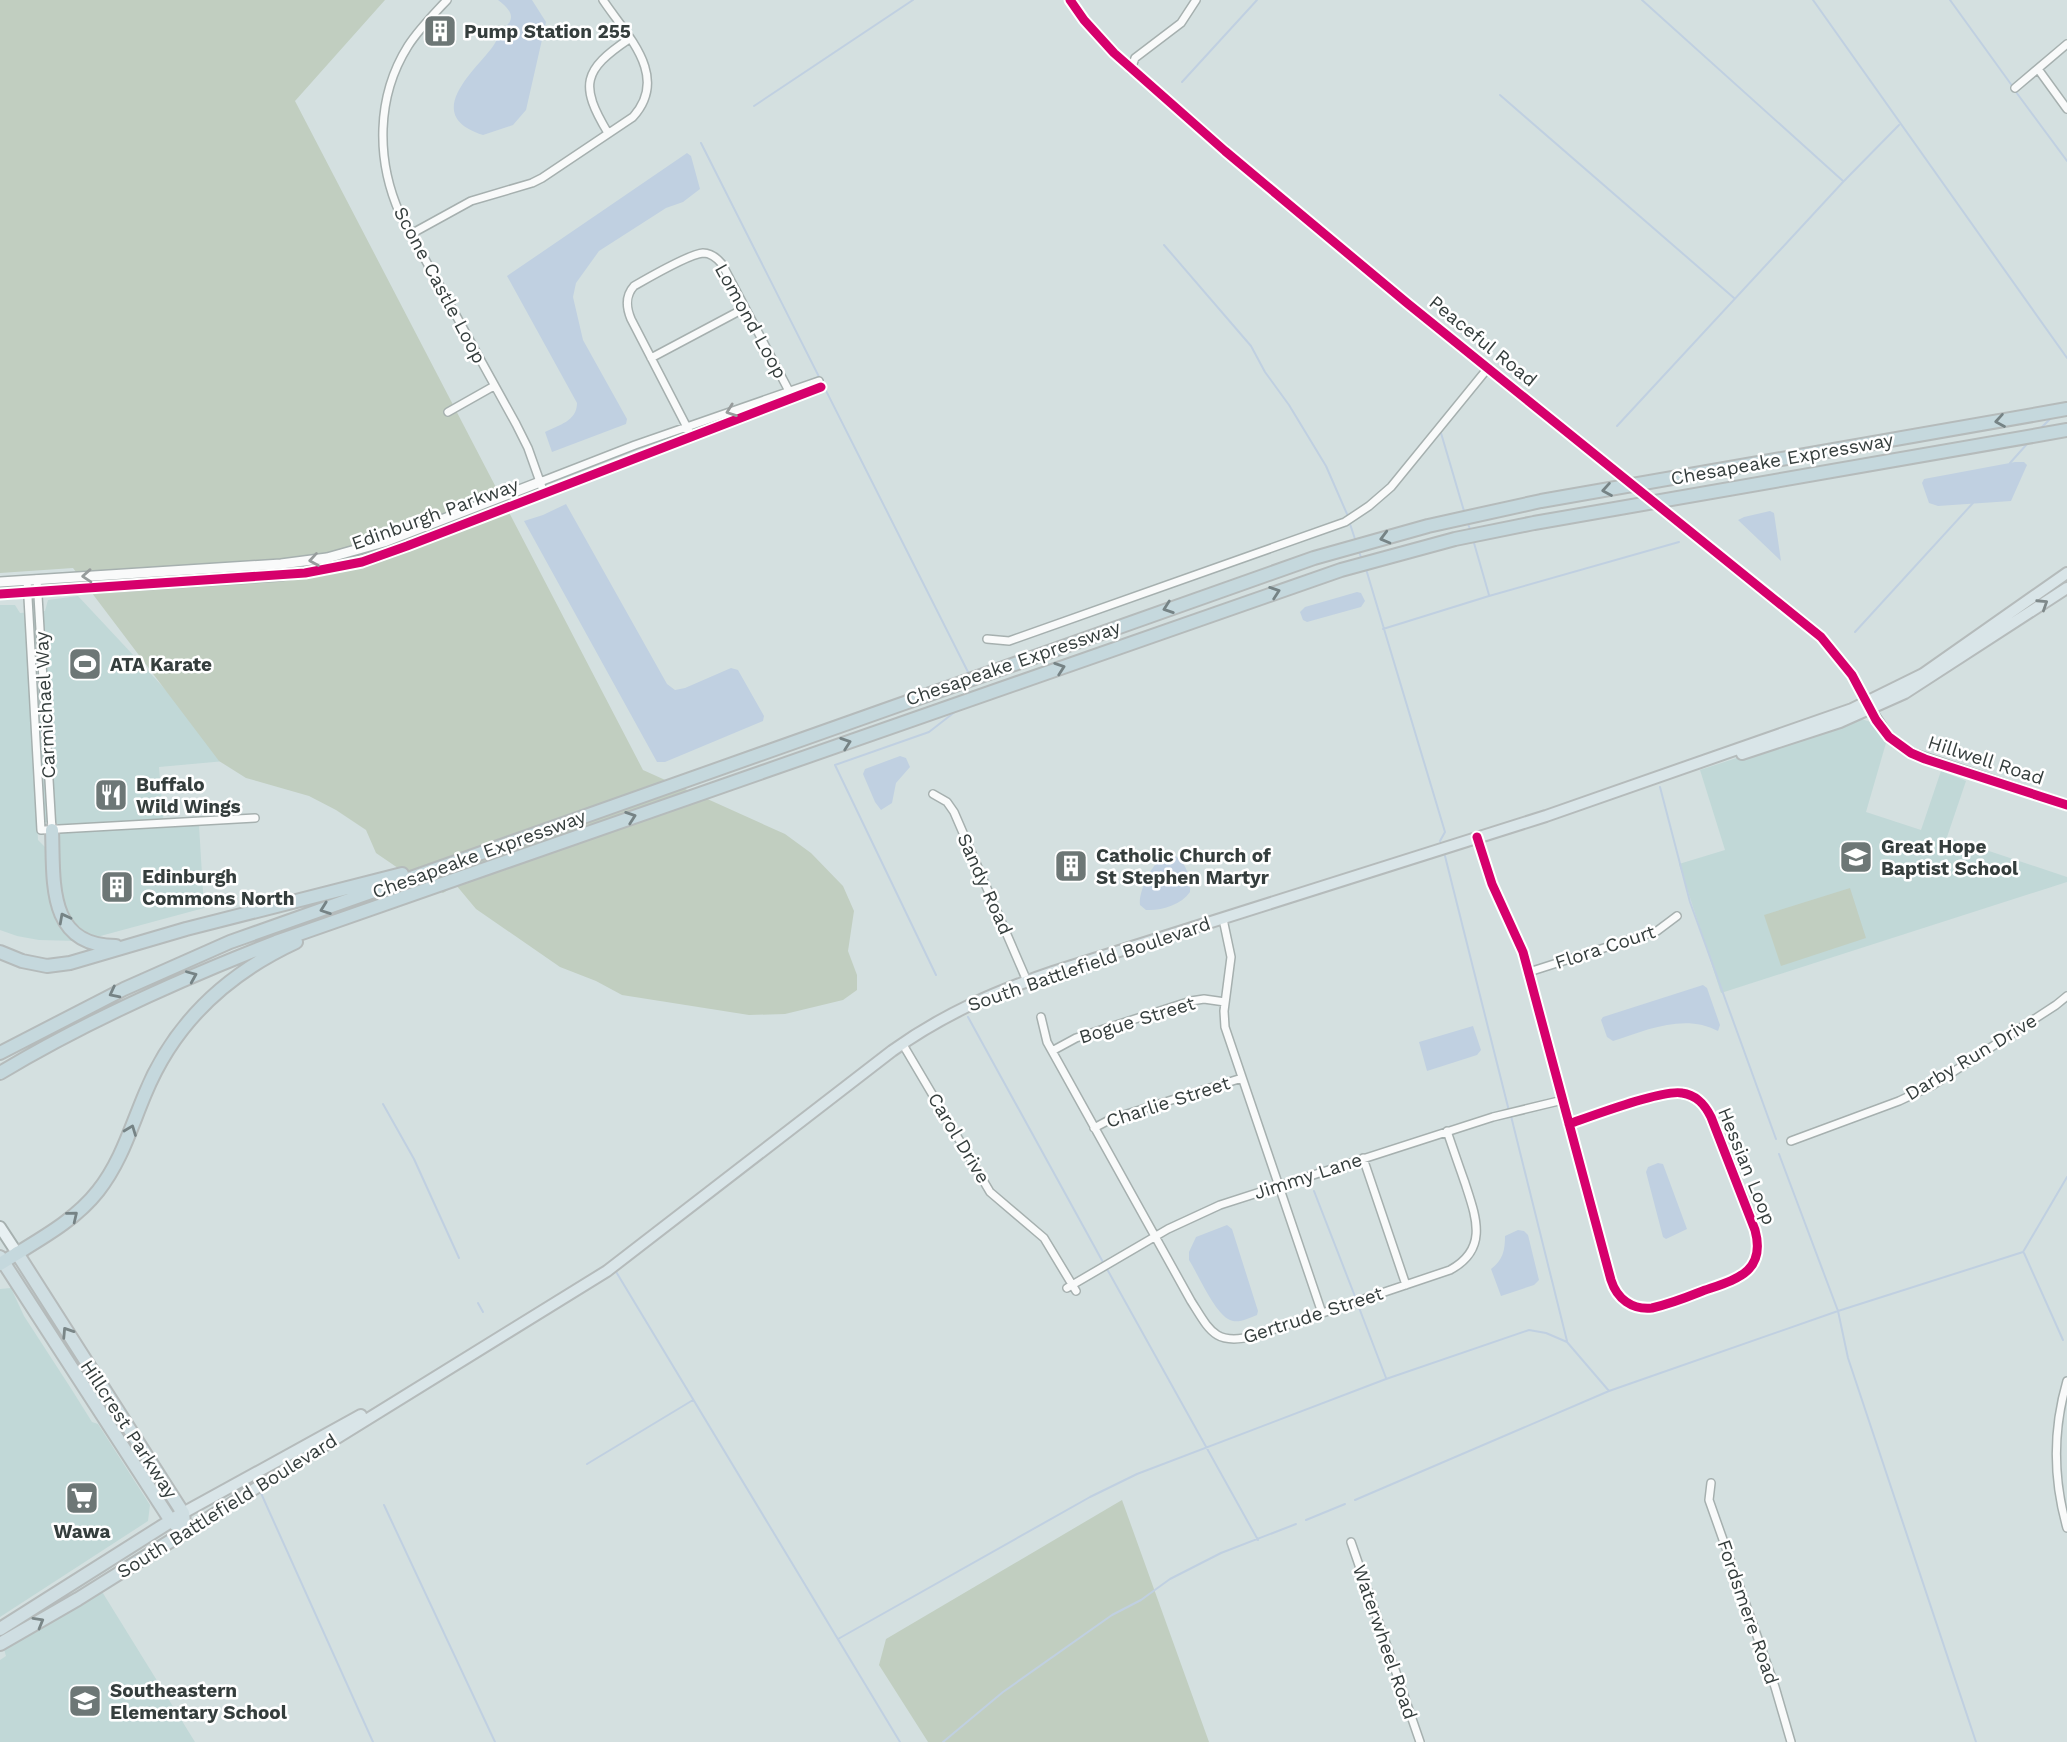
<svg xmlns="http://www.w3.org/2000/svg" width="2067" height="1742" font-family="'Work Sans',sans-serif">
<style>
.built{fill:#c1d8d7}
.green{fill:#c1cec0}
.water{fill:#c0d0e1}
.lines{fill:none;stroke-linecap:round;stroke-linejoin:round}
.stream{stroke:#c0d0e1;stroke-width:2}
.minor-casing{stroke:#a6b0af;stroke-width:10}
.tertiary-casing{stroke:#a6b0af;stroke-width:12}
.secondary-casing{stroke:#a6b0af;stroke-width:14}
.primary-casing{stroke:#b5bbbb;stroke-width:14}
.trunk-casing{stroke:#b5bbbb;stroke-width:16}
.motorway-casing{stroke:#b5bbbb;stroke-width:16}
.minor{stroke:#f9fafa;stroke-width:7}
.tertiary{stroke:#f9fafa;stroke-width:9}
.secondary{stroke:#e8f0f2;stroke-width:10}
.primary{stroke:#d9e5e8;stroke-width:10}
.trunk{stroke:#cfdee2;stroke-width:12}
.motorway{stroke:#c5d8dd;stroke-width:12}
.minor-bridge-casing{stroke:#a6b0af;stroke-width:10;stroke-linecap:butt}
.minor-bridge{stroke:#f9fafa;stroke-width:7}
.cycleway-casing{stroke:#fff;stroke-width:13}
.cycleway{stroke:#d6006c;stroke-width:9}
.oneway{stroke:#979c9c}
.oneway2{stroke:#768385}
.oneway3{stroke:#7f898a}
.oneway4{stroke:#7a8687}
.labels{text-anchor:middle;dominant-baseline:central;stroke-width:5;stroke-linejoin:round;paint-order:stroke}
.poi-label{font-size:19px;font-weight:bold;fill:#353e3d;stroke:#fff;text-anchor:start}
.street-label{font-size:19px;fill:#353e3d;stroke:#fff}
</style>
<rect width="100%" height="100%" fill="#d4e0e0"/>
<!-- built -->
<path class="built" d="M 78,596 L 207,734 L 225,761 L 159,767 L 164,827 L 199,825 L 204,908 L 93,938 L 71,920 L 61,903 L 55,822 L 37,822 L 38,840 L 47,849 L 49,893 L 53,911 L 64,928 L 78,941 L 39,940 L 17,936 L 0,930 L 0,605 L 15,605 L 20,613 L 45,611 L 48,600 Z
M 1858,718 L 1871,722 L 1886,743 L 1866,812 L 1921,830 L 1941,771 L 1966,781 L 1947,837 L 2067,877 L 2067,882 L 1721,993 L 1679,864 L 1725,850 L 1700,770 Z
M 11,1288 L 24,1316 L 72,1390 L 92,1422 L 98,1424 L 150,1505 L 148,1521 L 0,1617 L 0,1289 Z
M 101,1590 L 195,1742 L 0,1742 L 0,1660 L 6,1656 L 4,1649 Z"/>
<!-- green -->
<path class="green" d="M 0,0 L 385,0 L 295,101 L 643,770 L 785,834 L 811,853 L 843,886 L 854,911 L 848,951 L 857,975 L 857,990 L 843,1000 L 785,1014 L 749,1015 L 622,995 L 596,981 L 560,967 L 476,909 L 456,885 L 443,893 L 411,877 L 376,853 L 366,830 L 336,810 L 309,796 L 246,778 L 219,761 L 73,568 L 0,573 Z
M 1850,888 L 1866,938 L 1781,966 L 1764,915 Z
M 1122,1500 L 1209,1742 L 928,1742 L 879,1665 L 886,1639 Z"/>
<!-- water -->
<path class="water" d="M 498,0 L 532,0 L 546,22 L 526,110 L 513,125 L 483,135 C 424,116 469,76 491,49 C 496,43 498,36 502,30 C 506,26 511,23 511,17 C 511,10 503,4 498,0 Z
M 687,153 L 691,156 L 700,189 L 683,202 L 666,208 L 599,251 L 576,283 L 573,297 L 583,340 L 627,419 L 626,424 L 552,452 L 545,432 C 559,425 577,421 577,403 L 507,276 Z
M 2015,462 L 2024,462 L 2027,465 L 2011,501 L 1938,506 L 1929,503 L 1922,483 L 1924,479 Z
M 566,504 L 667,684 L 675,690 L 685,688 L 731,668 L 738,670 L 764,716 L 763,721 L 665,762 L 657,762 L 524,521 L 543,515 Z
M 1770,511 L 1774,513 L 1781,561 L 1738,520 L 1744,517 Z
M 1357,592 L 1361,593 L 1365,601 L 1361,607 L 1307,622 L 1303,620 L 1300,612 L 1305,607 Z
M 900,756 L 906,758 L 910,767 L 896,783 L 892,803 L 881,810 L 875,802 L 863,774 L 865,769 Z
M 1168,853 C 1185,857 1191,876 1190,892 C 1181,905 1161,911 1146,910 L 1140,905 C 1138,891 1154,859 1168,853 Z
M 1703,985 L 1707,988 L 1720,1025 L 1718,1031 C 1685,1013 1646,1030 1613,1041 L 1607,1037 L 1601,1020 L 1603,1017 Z
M 1473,1026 L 1481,1050 L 1477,1055 L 1427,1071 L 1419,1042 Z
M 1658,1163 L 1663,1164 L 1687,1229 L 1666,1239 L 1663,1237 L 1646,1172 L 1648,1167 Z
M 1227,1225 L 1232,1229 L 1258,1311 L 1257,1315 C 1249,1318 1238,1324 1230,1320 C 1215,1314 1198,1274 1189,1260 L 1189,1252 L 1196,1237 Z
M 1518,1230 L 1524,1231 L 1528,1235 L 1539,1280 L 1534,1285 L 1501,1296 L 1491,1269 C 1503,1260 1505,1250 1505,1236 Z"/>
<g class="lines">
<!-- stream -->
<path class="stream" d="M 1642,0 L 1843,181
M 1813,0 L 2067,358
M 1950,0 L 2013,87
M 1182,82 L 1257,0
M 2016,92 L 2067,161
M 1500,95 L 1734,298
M 754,106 L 913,0
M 701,143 L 968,672
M 1164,245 L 1251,346 L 1265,372 L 1289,405 L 1326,466 L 1347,514
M 1617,426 L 1843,182 L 1899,125
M 2041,428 L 2050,419
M 1441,433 L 1464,511
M 2010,463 L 2027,444
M 1350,524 L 1355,539
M 1468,524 L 1470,529
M 1474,543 L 1489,595
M 1359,552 L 1361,557
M 1366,569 L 1445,832 L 1440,841
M 1383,629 L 1489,596 L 1679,542
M 1855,632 L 1973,503
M 1660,787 L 1690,902 L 1776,1139
M 1445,856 L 1509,1111
M 936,975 L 835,765 L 929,732 L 956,711
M 968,1017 L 1104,1264
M 383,1104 L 414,1159 L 459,1258
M 1511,1116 L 1567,1341
M 1779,1154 L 1838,1311 L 1848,1358 L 1976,1742
M 1314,1191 L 1356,1299
M 2024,1253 L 2063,1340
M 1107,1269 L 1258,1540
M 615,1270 L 900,1742
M 478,1303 L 483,1312
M 1358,1305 L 1386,1378
M 587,1464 L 693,1400
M 260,1491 L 373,1742
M 1355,1500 L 1609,1391 L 1838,1311 L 2023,1252 L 2067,1177
M 384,1505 L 495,1742
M 1306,1520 L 1345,1504
M 838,1639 L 1090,1497 L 1137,1474 L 1386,1379 L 1529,1330 L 1546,1333 L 1567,1342 L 1609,1391
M 943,1742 L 1003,1692 L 1112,1615 L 1141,1600 L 1170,1579 L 1221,1553 L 1296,1524"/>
<defs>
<path id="minor" d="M 447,0 C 433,15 419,29 408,46 C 376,97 376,160 400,214 L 516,424 L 528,448 L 544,493 L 821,387
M 1070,0 C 1101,51 1150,83 1194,122 C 1331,244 1476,358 1619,473
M 2038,69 L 2067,109
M 1131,70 L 1135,58 L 1181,23 L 1196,0
M 2015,88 L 2067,44
M 608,133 C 579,85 583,70 629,39
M 411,234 L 471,201 L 532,183 L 542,178 L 633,117 C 670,76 627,36 603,0
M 651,358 L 745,308
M 448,412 L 494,386
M 692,437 L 631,319 C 626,307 625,296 634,286 C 648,278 689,254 703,253 C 711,253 717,258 722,264 L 789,391
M 540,482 L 635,445 L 819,381
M 1675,519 L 1821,637 L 1852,675 L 1868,703
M 37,579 L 52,830
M 27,580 L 41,830 L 255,818
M 987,639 L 1009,641 L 1345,522 L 1369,506 L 1391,487 L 1488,368
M 933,794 L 947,802 L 954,812 L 1027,981
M 1477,837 L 1492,884 L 1523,952 L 1611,1280 C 1617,1299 1632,1310 1652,1308 C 1669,1304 1685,1298 1700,1292 C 1733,1280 1767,1274 1755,1230 L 1711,1117 C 1705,1105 1697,1095 1682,1093 C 1663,1089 1592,1116 1569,1124
M 1223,919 L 1231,957 L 1224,1011 L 1225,1027 L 1322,1313
M 1529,972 L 1657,931 L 1677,916
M 1041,1017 L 1047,1042 L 1191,1301 C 1210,1331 1215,1346 1254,1336 L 1450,1270 C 1489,1249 1476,1217 1465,1183 C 1459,1166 1453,1149 1447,1131
M 902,1043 L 990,1192 L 1044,1238 L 1076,1291
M 1052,1051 L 1076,1038 L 1191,1001 L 1204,999 L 1225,1002
M 1094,1128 L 1111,1119 L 1242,1078
M 1791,1141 L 1899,1101 L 1933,1085 L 2056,1005 L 2067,996
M 1363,1158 L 1406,1285
M 1067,1288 L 1168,1229 L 1220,1205 L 1493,1117 L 1563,1100
M 2067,1381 C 2053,1429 2053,1479 2067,1528
M 1711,1483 L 1709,1500 L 1775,1687 L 1791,1742
M 1351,1542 L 1420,1742"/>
<path id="tertiary" d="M 0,582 L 281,564 L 327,558 L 384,542 L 540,482
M 0,594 L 278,576 L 327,569 L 384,554 L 544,493
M 1871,710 L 1889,737 L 1911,753 L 2067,805"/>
<path id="secondary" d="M 0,1227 L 17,1253"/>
<path id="primary" d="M 1742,754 L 1840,722 L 1905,693 L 2067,588
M 183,1513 L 361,1415
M 185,1532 L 607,1271 L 892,1051 C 942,1015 994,992 1053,972 L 1546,816 L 1852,709 L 1923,674 L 2067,573"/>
<path id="trunk" d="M 17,1253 L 183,1513 L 185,1532
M 0,1257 L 171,1521 L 185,1532
M 0,1629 L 177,1517
M 0,1644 L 78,1599 L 185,1532"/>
<path id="motorway" d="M 52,830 C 54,880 46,946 116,946
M 0,952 L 22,961 L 47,966 L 70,963 L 186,929 L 402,874
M 0,1053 L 124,989 L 230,942 L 1314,558 L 1428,526 L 1541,501 L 2067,409
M 0,1073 C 88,1020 181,979 276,942 L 1341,570 L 1455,539 L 1534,523 L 2067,430
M 0,1264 C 34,1242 73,1223 98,1191 C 121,1162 131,1127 145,1094 C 174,1023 227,974 296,942"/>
</defs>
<!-- minor casing -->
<use href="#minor" class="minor-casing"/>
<!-- tertiary casing -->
<use href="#tertiary" class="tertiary-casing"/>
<!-- secondary casing -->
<use href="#secondary" class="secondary-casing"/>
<!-- primary casing -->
<use href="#primary" class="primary-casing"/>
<!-- trunk casing -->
<use href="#trunk" class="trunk-casing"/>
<!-- motorway casing -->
<use href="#motorway" class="motorway-casing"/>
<!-- minor -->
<use href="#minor" class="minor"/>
<!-- tertiary -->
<use href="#tertiary" class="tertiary"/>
<!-- secondary -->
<use href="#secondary" class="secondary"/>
<!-- primary -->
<use href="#primary" class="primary"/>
<!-- trunk -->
<use href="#trunk" class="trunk"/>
<!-- motorway -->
<use href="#motorway" class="motorway"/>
<defs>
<path id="minor-bridge" d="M 1619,473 L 1675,519"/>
</defs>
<!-- minor-bridge casing -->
<use href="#minor-bridge" class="minor-bridge-casing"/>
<!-- minor-bridge -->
<use href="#minor-bridge" class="minor-bridge"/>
<defs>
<path id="cycleway" d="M 1070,0 L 1084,20 L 1114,53 L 1225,151 L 1407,303 L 1821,637 L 1852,675 L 1876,720 L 1889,737 L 1911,753 L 1925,759 L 2067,805
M 0,594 L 305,573 L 362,562 L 407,546 L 821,387
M 1477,837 L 1492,884 L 1523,952 L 1611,1280 C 1617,1299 1632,1310 1652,1308 C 1669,1304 1685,1298 1700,1292 C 1733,1280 1767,1274 1755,1230 L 1711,1117 C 1705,1105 1697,1095 1682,1093 C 1663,1089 1592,1116 1569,1124"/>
</defs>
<!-- cycleway casing -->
<use href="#cycleway" class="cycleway-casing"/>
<!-- cycleway -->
<use href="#cycleway" class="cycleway"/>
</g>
<!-- one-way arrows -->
<defs><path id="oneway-chevron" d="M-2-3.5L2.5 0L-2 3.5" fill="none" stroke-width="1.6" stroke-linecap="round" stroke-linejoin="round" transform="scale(1.75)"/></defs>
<g class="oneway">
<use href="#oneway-chevron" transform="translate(731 411) rotate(160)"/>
<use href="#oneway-chevron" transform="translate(314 560) rotate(171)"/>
<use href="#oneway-chevron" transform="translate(87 576) rotate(176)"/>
</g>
<g class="oneway2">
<use href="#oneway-chevron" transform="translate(2000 421) rotate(170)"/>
<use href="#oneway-chevron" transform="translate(1607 490) rotate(170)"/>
<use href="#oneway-chevron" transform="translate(1385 538) rotate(165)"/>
<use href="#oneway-chevron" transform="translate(1275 592) rotate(-19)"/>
<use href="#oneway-chevron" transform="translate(1168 608) rotate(161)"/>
<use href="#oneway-chevron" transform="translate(1060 668) rotate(-19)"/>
<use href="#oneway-chevron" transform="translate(846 743) rotate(-19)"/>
<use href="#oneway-chevron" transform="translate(631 817) rotate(-19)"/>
<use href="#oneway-chevron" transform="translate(325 909) rotate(160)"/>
<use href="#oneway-chevron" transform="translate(64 918) rotate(-118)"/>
<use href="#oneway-chevron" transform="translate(192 976) rotate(-23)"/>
<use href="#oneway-chevron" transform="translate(114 993) rotate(153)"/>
<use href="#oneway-chevron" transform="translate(131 1130) rotate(-69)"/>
<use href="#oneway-chevron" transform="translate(73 1216) rotate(-39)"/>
</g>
<use class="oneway3" href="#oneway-chevron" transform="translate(2043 604) rotate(-33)"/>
<g class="oneway4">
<use href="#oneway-chevron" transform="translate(67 1332) rotate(-123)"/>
<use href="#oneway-chevron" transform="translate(39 1622) rotate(-30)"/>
</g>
<!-- icons -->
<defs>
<symbol id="building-square" viewBox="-11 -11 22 22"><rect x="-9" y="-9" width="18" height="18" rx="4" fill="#6d7776" stroke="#fff"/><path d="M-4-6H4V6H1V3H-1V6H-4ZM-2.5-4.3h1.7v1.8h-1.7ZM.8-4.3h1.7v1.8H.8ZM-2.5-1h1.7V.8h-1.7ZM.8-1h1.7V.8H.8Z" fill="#fff"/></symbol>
<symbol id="stadium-square" viewBox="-11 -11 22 22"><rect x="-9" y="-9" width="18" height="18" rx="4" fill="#6d7776" stroke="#fff"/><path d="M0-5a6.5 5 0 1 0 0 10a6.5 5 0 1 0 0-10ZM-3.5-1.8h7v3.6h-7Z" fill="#fff"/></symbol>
<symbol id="restaurant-square" viewBox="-11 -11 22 22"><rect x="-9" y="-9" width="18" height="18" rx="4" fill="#6d7776" stroke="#fff"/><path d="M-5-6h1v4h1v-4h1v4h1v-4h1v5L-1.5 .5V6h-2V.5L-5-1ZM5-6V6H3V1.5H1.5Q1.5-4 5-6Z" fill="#fff"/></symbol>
<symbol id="school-square" viewBox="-11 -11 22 22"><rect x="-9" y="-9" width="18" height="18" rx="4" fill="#6d7776" stroke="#fff"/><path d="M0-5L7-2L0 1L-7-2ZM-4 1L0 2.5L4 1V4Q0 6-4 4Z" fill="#fff"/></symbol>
<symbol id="supermarket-square" viewBox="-11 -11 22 22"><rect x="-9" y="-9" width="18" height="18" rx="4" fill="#6d7776" stroke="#fff"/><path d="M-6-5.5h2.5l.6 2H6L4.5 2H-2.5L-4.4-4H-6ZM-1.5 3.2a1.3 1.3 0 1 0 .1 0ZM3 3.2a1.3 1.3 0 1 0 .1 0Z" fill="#fff"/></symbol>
</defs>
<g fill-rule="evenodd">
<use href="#building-square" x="421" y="12" width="38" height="38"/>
<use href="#stadium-square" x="66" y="645" width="38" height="38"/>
<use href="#restaurant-square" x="92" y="776" width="38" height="38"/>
<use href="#school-square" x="1837" y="838" width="38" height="38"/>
<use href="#building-square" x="1052" y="847" width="38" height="38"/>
<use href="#building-square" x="98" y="868" width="38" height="38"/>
<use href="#supermarket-square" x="63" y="1479" width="38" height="38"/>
<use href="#school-square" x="66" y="1682" width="38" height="38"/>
</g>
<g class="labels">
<!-- poi labels -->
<g class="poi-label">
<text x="464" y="31">Pump Station 255</text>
<text x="110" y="664">ATA Karate</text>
<text x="136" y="784">Buffalo<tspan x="136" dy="22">Wild Wings</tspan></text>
<text x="1881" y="846">Great Hope<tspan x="1881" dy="22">Baptist School</tspan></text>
<text x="1096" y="855">Catholic Church of<tspan x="1096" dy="22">St Stephen Martyr</tspan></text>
<text x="142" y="876">Edinburgh<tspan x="142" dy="22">Commons North</tspan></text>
<text x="82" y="1531" text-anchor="middle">Wawa</text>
<text x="110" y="1690">Southeastern<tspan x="110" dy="22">Elementary School</tspan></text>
</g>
<!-- street labels -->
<g class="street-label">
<text transform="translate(440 285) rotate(62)">Scone Castle Loop</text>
<text transform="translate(751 321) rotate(61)">Lomond Loop</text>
<text transform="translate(1483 341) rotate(39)">Peaceful Road</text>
<text transform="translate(1782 459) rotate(-10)">Chesapeake Expressway</text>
<text transform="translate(435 514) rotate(-20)">Edinburgh Parkway</text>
<text transform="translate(1013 663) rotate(-19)">Chesapeake Expressway</text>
<text transform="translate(45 705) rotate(-93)">Carmichael Way</text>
<text transform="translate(1986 760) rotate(18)">Hillwell Road</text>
<text transform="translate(479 854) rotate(-20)">Chesapeake Expressway</text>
<text transform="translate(985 884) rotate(66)">Sandy Road</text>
<text transform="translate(1605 947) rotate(-18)">Flora Court</text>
<text transform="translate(1089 964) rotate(-19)">South Battlefield Boulevard</text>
<text transform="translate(1137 1020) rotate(-17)">Bogue Street</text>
<text transform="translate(1971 1057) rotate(-31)">Darby Run Drive</text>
<text transform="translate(1168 1102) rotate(-18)">Charlie Street</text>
<text transform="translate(959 1138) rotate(59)">Carol Drive</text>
<text transform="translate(1747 1166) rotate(68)">Hessian Loop</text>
<text transform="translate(1308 1176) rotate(-18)">Jimmy Lane</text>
<text transform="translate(1313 1315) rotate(-18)">Gertrude Street</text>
<text transform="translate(129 1429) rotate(57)">Hillcrest Parkway</text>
<text transform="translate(227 1506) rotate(-32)">South Battlefield Boulevard</text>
<text transform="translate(1748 1612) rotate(71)">Fordsmere Road</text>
<text transform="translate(1385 1642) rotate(71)">Waterwheel Road</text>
</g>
</g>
</svg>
